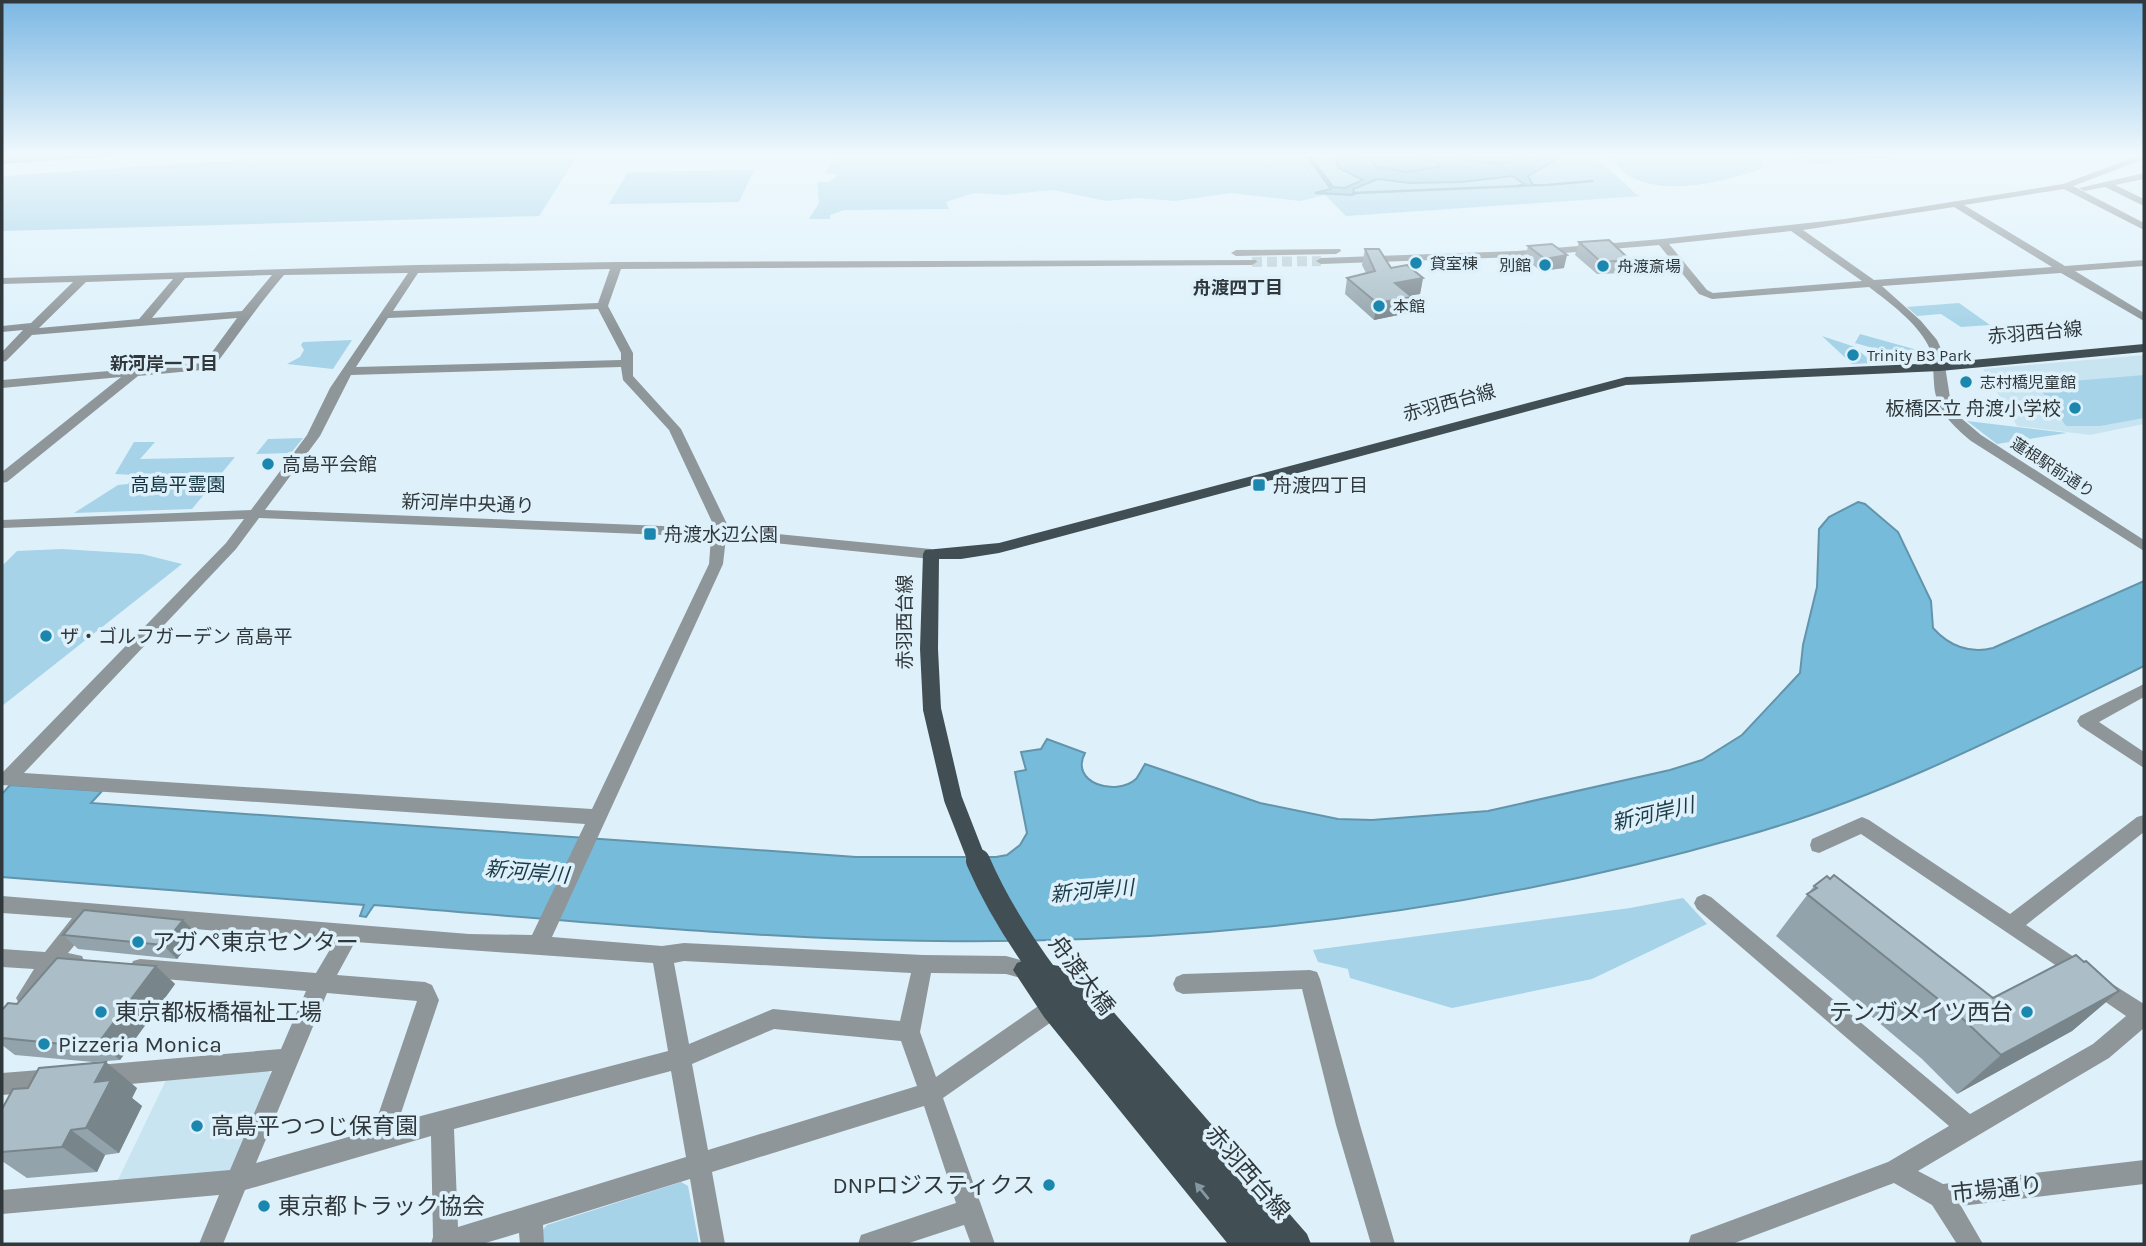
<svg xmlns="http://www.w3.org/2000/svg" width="2146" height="1246" font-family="Karla,'Noto Sans JP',sans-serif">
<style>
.built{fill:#c9e4f1}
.green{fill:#a6d3e8}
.forest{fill:#76bada}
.water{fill:#77bbdb;stroke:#6294ab;stroke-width:2}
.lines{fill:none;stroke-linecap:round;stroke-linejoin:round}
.stream{stroke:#6294ab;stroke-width:2.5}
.minor-tunnel{stroke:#bbccd5;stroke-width:10;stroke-dasharray:10 5;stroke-linecap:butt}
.minor{fill:#8e969a;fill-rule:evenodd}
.major{fill:#414f55;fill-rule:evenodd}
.major-bridge-far1{stroke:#414f55;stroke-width:18}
.major-bridge{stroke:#414f55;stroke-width:24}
.wall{fill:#93a3ab}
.shaded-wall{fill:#78858b}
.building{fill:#abbec7;stroke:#78858b;stroke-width:2}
.oneway{fill:#8898a0}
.poi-dot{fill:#1b87ae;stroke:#def1fb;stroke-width:2.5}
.labels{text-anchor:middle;stroke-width:7;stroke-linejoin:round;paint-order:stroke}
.far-poi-label{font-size:16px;fill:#31383c;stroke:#def1fb;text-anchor:start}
.far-street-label{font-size:16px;fill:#31383c;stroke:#def1fb}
.far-neighbourhood-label{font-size:18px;font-weight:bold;fill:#31383c;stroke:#def1fb}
.street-label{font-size:19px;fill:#31383c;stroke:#def1fb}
.poi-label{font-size:19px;fill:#31383c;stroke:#def1fb;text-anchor:start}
.park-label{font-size:19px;fill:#133341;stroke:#def1fb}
.water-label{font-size:21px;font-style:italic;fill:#1a3a48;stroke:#def1fb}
.near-poi-label{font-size:23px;fill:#31383c;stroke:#def1fb;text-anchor:start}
.near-street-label{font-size:23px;fill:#31383c;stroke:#def1fb}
</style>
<rect width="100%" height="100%" fill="#def1fb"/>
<g class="built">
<path d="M 2144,355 L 2144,424 L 2090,435 L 2017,426 L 1983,369 Z"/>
<path d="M 267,1068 L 271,1075 L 230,1176 L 115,1186 L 168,1076 Z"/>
</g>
<g class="green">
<path d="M 314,155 L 578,155 L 539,216 L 2,231 L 2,176 Z"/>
<path d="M 837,155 L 1294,155 L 1315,185 L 1296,155 L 1593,155 L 1636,194 L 1642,196 L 1346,216 L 1325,195 L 1300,201 L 1231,193 L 1175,201 L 1137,198 L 1106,201 L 1053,190 L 1005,195 L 974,193 L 946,202 L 949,209 L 844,210 L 830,215 L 830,219 L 809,219 L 819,203 L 817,182 L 829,182 L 839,175 L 825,173 Z"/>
<path d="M 1607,155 L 1754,155 L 1760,157 L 1762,169 C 1723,181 1670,197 1631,177 C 1622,173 1614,161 1607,155 Z"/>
<path d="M 1791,155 L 1908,155 L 1814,164 Z"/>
<path d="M 754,170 L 739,202 L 609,204 L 628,172 Z"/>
<path d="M 1959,303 L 1990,325 L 1961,327 L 1941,314 L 1917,316 L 1907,307 Z"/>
<path d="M 1860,334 L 1921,351 L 1916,360 L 1855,343 Z"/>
<path d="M 1822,336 L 1855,347 L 1873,363 L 1852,364 Z"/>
<path d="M 352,340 L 333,369 L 287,364 L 300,357 L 304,350 L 301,345 L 303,342 Z"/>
<path d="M 2144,375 L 2144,418 L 2100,426 L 2066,426 L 2037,384 Z"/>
<path d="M 1967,421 L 2067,433 L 1997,444 Z"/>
<path d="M 303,438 L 291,453 L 256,454 L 268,439 Z"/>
<path d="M 134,442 L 155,442 L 140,459 L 235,457 L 192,509 L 74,513 L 118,485 L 128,484 L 134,475 L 115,474 Z"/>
<path d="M 62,549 L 142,554 L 182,564 L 2,706 L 2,566 L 17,551 Z"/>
<path d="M 1683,898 L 1707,924 L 1592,979 L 1452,1008 L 1350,978 L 1348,969 L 1318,962 L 1313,950 L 1630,908 Z"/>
<path d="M 681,1182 L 688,1186 L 699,1244 L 541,1244 L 540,1233 L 547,1225 Z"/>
</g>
<path class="forest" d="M 1366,155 L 1541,155 L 1499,164 L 1431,156 L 1422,158 L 1435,162 L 1439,167 L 1407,172 L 1377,167 Z"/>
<g class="water">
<path d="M 2,155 L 114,155 L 2,163 Z"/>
<path d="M 1306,155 L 1309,155 L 1333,187 L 1345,188 L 1363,180 L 1339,168 L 1334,155 L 1366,155 L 1377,167 L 1407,172 L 1439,167 L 1439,164 L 1420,155 L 1499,164 L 1541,155 L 1564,155 L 1528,176 L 1533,185 L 1550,185 L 1517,186 L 1524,184 L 1513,176 L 1462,182 L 1409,183 L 1378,179 L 1353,189 L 1355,194 L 1352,195 L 1315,193 L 1331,189 Z"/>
<path d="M 1858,502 L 1865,504 L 1898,532 L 1931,601 L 1933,628 C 1949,646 1970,654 1993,648 L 2144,581 L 2144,666 C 2013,730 1882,798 1741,837 C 1481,911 1208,944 938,941 C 750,939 561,920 374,905 L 366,917 L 360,916 L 364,905 L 2,877 L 2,794 L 10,785 L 102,791 L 91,803 L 856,857 L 996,857 L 1007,855 L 1020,845 L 1027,833 L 1015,772 L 1026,770 L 1021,752 L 1041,749 L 1047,739 L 1085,753 C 1069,783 1116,797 1136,779 C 1139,775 1142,769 1145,764 L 1260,803 L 1338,819 L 1372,820 L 1488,811 L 1670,770 L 1702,760 L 1742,735 L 1800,673 L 1803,645 L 1817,587 L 1819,529 L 1829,517 Z"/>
</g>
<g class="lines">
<g class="stream">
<path d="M 1547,185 L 1592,181"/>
<path d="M 1353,193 L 1521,186"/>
</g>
<path class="minor-tunnel" d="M 1252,262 L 1321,261"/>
<g class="minor">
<path d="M 2140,155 L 2144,155 L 2144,159 L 2073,186 L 2144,223 L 2144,230 L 2064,189 L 1964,205 L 2065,266 L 2144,260 L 2144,266 L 2075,271 L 2144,313 L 2144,321 L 2061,273 L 1882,286 L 1921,321 L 1937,340 L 1943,353 L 1951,404 L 1961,418 L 1981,435 L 2144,540 L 2144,551 L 1971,441 C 1952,425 1935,409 1934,383 C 1933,370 1934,357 1928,345 C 1916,322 1890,303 1869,287 L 1712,299 L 1699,294 L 1659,245 L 1517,257 L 1321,264 L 1316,261 L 1321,258 L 1517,251 L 1662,239 L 1845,219 L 2063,184 ZM 1954,207 L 2052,267 L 1874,280 L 1803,230 ZM 1791,231 L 1862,281 L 1713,293 L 1707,290 L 1669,244 Z"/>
<path d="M 2144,173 L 2144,179 L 2115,185 L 2144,199 L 2144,206 L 2105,187 L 2084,191 L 2079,188 Z"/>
<path d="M 1340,249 L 1341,251 L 1336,254 L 1236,256 L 1231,253 L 1236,250 Z"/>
<path d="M 1256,260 L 1257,262 L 1252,265 L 621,269 L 608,306 L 633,353 L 633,376 L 681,429 L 727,524 L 727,529 L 931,549 L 938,554 L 931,559 L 726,538 L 723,564 L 552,937 L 662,946 L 684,943 L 923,955 L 1006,956 L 1032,963 L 1035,970 L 1032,977 L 1025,979 L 1006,974 L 931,973 L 920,1032 L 936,1077 L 1044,1002 L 1052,999 L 1060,1002 L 1063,1009 L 1060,1016 L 943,1098 L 995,1244 L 971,1244 L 964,1225 L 906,1244 L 858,1244 L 861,1235 L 956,1203 L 924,1106 L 712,1172 L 725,1244 L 701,1244 L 690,1179 L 543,1225 L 544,1244 L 520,1244 L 519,1233 L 482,1244 L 431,1244 L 433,1237 L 431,1136 L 245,1190 L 223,1244 L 199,1244 L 219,1195 L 2,1214 L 2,1190 L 230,1170 L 272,1071 L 98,1087 L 90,1084 L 87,1076 L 90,1068 L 98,1065 L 281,1049 L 306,991 L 140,977 L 133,975 L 130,968 L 133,961 L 140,959 L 316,973 L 335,941 L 90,920 L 88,929 L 68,953 L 82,956 L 85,963 L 82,970 L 75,972 L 56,971 L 34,1005 L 27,1008 L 20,1005 L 16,998 L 34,969 L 2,967 L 2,949 L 45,952 L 72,918 L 2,913 L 2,896 L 469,934 L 532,935 L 585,824 L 2,785 L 2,773 L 226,543 L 244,519 L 2,528 L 2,520 L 251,510 L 307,435 L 330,388 L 408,273 L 284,275 C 258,305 237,337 212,369 L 138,376 L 7,482 L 2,483 L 2,472 L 121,377 L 2,388 L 2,380 L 204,363 L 237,318 L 32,335 L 6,361 L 2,362 L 2,352 L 23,330 L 2,332 L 2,326 L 31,323 L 73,282 L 2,284 L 2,278 L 416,265 L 617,262 ZM 610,269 L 598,303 L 393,311 L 418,273 ZM 272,275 L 242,311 L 152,318 L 185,278 ZM 173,279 L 139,319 L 39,328 L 86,282 ZM 598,309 L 621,353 L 621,360 L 356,367 L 388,318 ZM 621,367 L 623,380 L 669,430 L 713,524 L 712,528 L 265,510 L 320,436 L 351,375 ZM 259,518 L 711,537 L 709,564 L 592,809 L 24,773 L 236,549 ZM 355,942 L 653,963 L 668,1051 L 398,1122 L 439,1000 L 432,985 L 425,982 L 337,975 ZM 684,961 L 911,973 L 900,1021 L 773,1009 L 689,1044 L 674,963 ZM 327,993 L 417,1001 L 373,1130 L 256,1163 ZM 774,1029 L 901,1041 L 917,1086 L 708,1150 L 692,1064 ZM 671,1071 L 686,1157 L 458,1227 L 454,1129 Z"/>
<path d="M 2144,684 L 2144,697 L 2099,722 L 2144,752 L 2144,768 L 2080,726 L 2077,721 L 2080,716 Z"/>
<path d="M 2144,815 L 2144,832 L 2026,925 L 2086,965 L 2089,972 L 2086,979 L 2079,981 L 1861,834 L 1819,853 L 1812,851 L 1810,845 L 1812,839 L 1855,820 L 1862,817 L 1869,820 L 2010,914 L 2137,817 Z"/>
<path d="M 1704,894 L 1711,897 L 1970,1114 L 2093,1044 L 2126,1016 L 2091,992 L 2087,985 L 2091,978 L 2098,975 L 2144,1004 L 2144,1028 L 2109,1058 L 1918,1171 L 1943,1184 L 2144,1160 L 2144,1184 L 1961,1206 L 1983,1244 L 1957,1244 L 1932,1205 L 1894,1183 L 1732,1244 L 1688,1244 L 1691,1235 L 1700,1232 L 1888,1162 L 1949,1126 L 1697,909 L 1694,903 L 1697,897 Z"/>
<path d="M 1310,970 L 1317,972 L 1320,979 L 1360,1125 L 1395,1244 L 1371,1244 L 1336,1125 L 1302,989 L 1183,994 L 1176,991 L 1173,984 L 1176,977 L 1183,974 Z"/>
<path d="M 52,1069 L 60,1072 L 63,1080 L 60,1088 L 52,1091 L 2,1095 L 2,1073 Z"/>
</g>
<g class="major">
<path d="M 2144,344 L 2144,352 L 1940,371 L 1626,385 L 999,553 L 961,559 L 939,559 L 938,649 L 941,709 L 939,714 L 925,714 L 923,709 L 920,649 L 923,554 L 925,550 L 999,543 L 1626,377 L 1940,363 Z"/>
<path d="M 1025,960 L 1076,969 L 1307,1234 L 1311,1244 L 1228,1244 L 1044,1017 L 1013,970 L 1017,963 ZM 1048,984 L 1062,986 L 1179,1125 L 1171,1128 L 1169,1132 Z"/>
</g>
<path class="major-bridge-far1" d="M 932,709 L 953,799 L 978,863"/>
<path class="major-bridge" d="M 978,861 C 1023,965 1108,1051 1180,1137"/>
</g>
<g class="wall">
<path d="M 1579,242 L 1630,260 L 1625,273 L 1597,274 L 1575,255 Z"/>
<path d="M 1528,246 L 1564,268 L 1541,271 L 1525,259 Z"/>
<path d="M 1365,249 L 1391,268 L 1423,278 L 1420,294 L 1410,295 L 1408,313 L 1374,320 L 1345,294 L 1347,278 L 1366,273 L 1362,265 Z"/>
<path d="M 1814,886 L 1993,998 L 2119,991 L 2072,1031 L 1957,1094 L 1922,1059 L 1776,936 Z"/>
<path d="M 197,934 L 177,959 L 78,949 L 63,935 Z"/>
<path d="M 156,966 L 175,984 L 120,1060 L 93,1062 L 15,1055 L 2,1045 L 2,1010 L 17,1004 Z"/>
<path d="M 137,1088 L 132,1098 L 142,1106 L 119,1153 L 105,1155 L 97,1172 L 27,1178 L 2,1161 L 2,1109 Z"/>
</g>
<g class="shaded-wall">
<path d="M 1567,255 L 1564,268 L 1541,271 L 1545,259 Z"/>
<path d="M 1423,278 L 1420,294 L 1391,299 L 1395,283 Z"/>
<path d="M 1412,297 L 1408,313 L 1374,320 L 1377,303 Z"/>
<path d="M 183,920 L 197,934 L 177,959 L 163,945 Z"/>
<path d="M 156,966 L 175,984 L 120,1060 L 99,1042 Z"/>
<path d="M 2119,991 L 2072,1031 L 1957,1094 L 2001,1055 Z"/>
<path d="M 106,1062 L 137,1088 L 132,1098 L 142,1106 L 119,1153 L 86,1128 L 95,1082 Z"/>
<path d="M 71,1130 L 105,1155 L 97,1172 L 62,1147 Z"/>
</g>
<g class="building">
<path d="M 1609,240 L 1630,260 L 1601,262 L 1579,242 Z"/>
<path d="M 1552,244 L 1567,255 L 1545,259 L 1528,246 Z"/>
<path d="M 1365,249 L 1379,249 L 1391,268 L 1407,265 L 1423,278 L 1395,283 L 1412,297 L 1377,303 L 1347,278 L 1375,271 Z"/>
<path d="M 1834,875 L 1993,998 L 2076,955 L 2084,962 L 2086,961 L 2119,991 L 2001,1055 L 1963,1019 L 1807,894 L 1817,888 L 1814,886 L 1827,876 L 1830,879 Z"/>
<path d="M 84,910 L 183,920 L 163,945 L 63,935 Z"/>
<path d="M 57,958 L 156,966 L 99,1042 L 72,1045 L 2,1038 L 2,1010 L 8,1003 L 17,1004 Z"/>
<path d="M 106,1062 L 95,1082 L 111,1080 L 86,1128 L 71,1130 L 62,1147 L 2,1152 L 2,1109 L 13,1089 L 28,1088 L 39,1068 Z"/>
</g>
<defs><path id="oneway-solid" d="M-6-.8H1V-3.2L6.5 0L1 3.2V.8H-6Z" transform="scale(1.75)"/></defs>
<use class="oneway" href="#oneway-solid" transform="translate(1202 1191) rotate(-129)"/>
<linearGradient id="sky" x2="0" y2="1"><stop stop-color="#7bb7e3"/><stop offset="0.47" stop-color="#f0f9fd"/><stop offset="1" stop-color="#f0f9fd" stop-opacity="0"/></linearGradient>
<rect width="2146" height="329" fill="url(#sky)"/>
<g class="poi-dot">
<circle cx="1416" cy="263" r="7"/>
<circle cx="1545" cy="265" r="7"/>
<circle cx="1603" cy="266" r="7"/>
<circle cx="1379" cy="306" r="7"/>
<circle cx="1853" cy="355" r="7"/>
<circle cx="1966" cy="382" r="7"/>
<circle cx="2075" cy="408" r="7"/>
<circle cx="268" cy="464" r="7"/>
<rect x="1252" y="478" width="14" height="14" rx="3.5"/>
<rect x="643" y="527" width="14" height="14" rx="3.5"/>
<circle cx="46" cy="636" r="7"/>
<circle cx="138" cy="942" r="7"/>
<circle cx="101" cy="1012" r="7"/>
<circle cx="2027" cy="1012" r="7"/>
<circle cx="44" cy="1044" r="7"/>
<circle cx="197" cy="1126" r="7"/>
<circle cx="1049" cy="1185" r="7"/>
<circle cx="264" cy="1206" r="7"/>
</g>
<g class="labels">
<g class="far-poi-label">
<text x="1430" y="269">貸室棟</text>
<text x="1531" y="271" text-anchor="end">別館</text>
<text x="1617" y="272">舟渡斎場</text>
<text x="1393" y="312">本館</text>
<text x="1867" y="361">Trinity B3 Park</text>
<text x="1980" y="388">志村橋児童館</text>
</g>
<g class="far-street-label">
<text transform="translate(2053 467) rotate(33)" y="6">蓮根駅前通り</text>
</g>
<g class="far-neighbourhood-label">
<text x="1238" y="294">舟渡四丁目</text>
<text x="164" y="370">新河岸一丁目</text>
</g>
<g class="street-label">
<text transform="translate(2035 332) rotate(-5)" y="7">赤羽西台線</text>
<text transform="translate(1449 402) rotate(-15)" y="7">赤羽西台線</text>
<text transform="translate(468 503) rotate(2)" y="7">新河岸中央通り</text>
<text transform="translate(904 622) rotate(-90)" y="7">赤羽西台線</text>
</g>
<g class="poi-label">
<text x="2061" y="415" text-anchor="end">板橋区立 舟渡小学校</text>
<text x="282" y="471">高島平会館</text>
<text x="1273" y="492">舟渡四丁目</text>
<text x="664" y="541">舟渡水辺公園</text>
<text x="60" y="643">ザ・ゴルフガーデン 高島平</text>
</g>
<g class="park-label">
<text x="178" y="491">高島平霊園</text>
</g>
<g class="water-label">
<text transform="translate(1653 814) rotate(-13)" y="7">新河岸川</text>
<text transform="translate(527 872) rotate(5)" y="7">新河岸川</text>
<text transform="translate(1092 891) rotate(-5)" y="7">新河岸川</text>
</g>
<g class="near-poi-label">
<text x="152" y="950">アガペ東京センター</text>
<text x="115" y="1020">東京都板橋福祉工場</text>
<text x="2013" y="1020" text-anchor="end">テンガメイツ西台</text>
<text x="58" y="1052">Pizzeria Monica</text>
<text x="211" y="1134">高島平つつじ保育園</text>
<text x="1035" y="1193" text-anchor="end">DNPロジスティクス</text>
<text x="278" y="1214">東京都トラック協会</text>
</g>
<g class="near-street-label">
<text transform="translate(1082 975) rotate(53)" y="8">舟渡大橋</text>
<text transform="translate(1248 1172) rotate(49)" y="8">赤羽西台線</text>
<text transform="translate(1997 1189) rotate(-6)" y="8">市場通り</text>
</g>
</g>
<rect width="2146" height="1246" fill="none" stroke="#31383c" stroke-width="7"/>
</svg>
